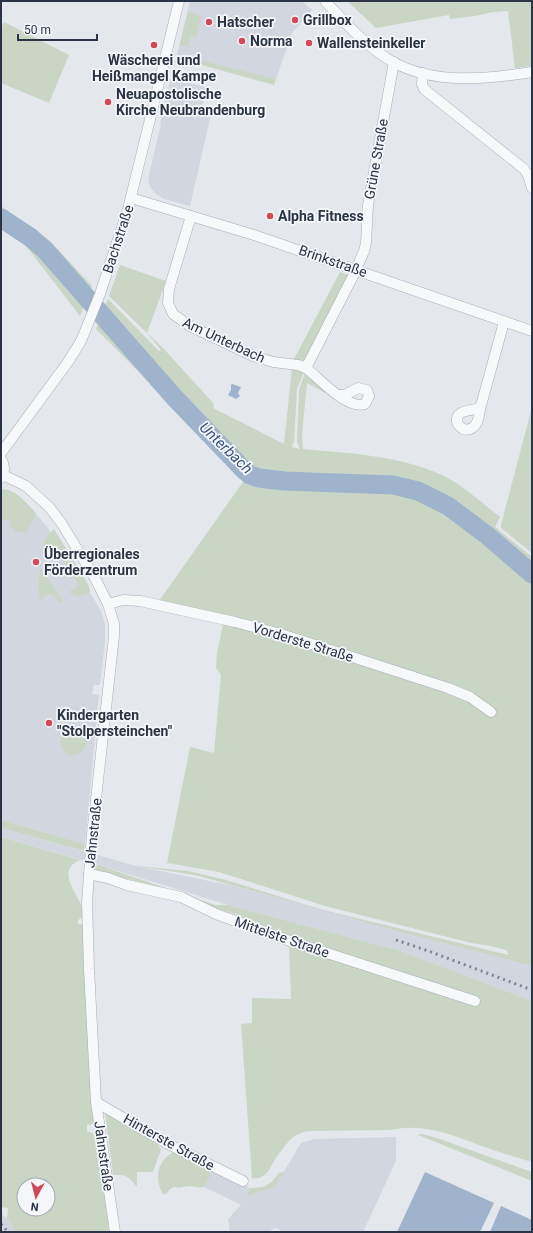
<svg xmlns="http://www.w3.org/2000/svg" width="533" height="1233" font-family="Roboto,sans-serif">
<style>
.built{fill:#d2d6de}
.green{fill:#c9d6c5;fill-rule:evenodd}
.water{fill:#9fb4cc}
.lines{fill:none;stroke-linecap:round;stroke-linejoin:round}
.river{stroke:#9fb4cc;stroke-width:19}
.street-casing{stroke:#a9aeb7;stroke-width:11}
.street{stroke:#f7f8fa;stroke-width:10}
.rail{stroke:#7d8696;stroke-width:3;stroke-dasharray:2 4;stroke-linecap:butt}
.poi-dot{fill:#d1495b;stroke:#f4f6f9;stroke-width:1.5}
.labels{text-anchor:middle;stroke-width:3.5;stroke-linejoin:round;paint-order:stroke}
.poi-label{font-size:14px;font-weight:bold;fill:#2b3445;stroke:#f4f6f9;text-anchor:start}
.street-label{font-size:14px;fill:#2b3445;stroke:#f4f6f9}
.water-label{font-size:15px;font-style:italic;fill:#34527a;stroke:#f4f6f9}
</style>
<rect width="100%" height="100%" fill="#e4e7ec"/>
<g class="built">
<path d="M 190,1 L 302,1 L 312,10 L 292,33 L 276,79 L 177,55 Z"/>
<path d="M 171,78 L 208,88 L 202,106 L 212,110 L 190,206 L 164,199 L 156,194 L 150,187 L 148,179 L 161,124 L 160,124 Z"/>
<path d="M 1,489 L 9,490 L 17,495 L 31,508 L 48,528 L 92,596 L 101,611 L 105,624 L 105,641 L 100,685 L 94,685 L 92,694 L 99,695 L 85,844 L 1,820 Z"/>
<path d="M 1,828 L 136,866 L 234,886 L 532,966 L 532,1001 L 401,951 L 228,905 L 96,864 L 1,837 Z"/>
<path d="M 396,1137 L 396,1161 L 363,1232 L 285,1232 L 275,1228 L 267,1232 L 230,1232 L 228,1219 L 241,1205 L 204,1187 L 208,1177 L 209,1168 L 250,1188 L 246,1196 L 274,1188 L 301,1143 L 314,1139 Z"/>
<path d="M 1,1213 L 7,1219 L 16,1232 L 1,1232 Z"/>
</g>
<g class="green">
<path d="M 347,1 L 532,1 L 532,66 L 515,68 L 508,11 L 493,12 L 475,16 L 450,19 L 449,15 L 376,28 Z"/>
<path d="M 188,12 L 201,16 L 196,37 L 191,36 L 188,47 L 180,45 Z"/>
<path d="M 4,22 L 69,55 L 49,103 L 1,83 L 1,28 Z"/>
<path d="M 180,55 L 276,79 L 274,85 L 180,59 L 178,64 L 175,63 L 178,56 Z"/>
<path d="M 1,206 L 50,241 L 92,286 L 80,316 L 27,247 L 1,229 Z"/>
<path d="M 120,265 L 166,281 L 147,333 L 164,349 L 214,404 L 213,408 L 284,444 L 292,369 L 304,372 L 297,389 L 294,442 L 292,447 L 300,449 L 297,442 L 299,390 L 305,373 L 326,390 L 325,393 L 307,383 L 302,434 L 303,449 C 347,453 393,455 435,472 C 459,481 479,501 500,517 L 495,527 L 532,557 L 532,966 L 398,931 L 195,875 L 136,866 L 188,871 L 226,880 L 323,910 L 509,955 L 506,950 L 491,946 L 471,943 L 325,906 L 219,872 L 167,863 L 190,747 L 214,753 L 221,675 L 216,668 L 217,653 L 225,615 L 159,601 L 245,479 L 96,329 L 108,299 L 159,351 L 161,350 L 147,333 L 109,296 Z"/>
<path d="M 340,272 L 348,275 L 307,357 L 304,360 L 293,361 Z"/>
<path d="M 532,407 L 532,553 L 501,528 L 501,525 Z"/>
<path d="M 1,489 C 16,489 28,504 36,514 L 26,533 L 14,531 L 14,528 L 10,527 L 10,520 L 1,520 Z"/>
<path d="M 54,529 L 89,586 L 90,592 C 83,597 77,598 69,592 L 79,585 L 53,547 L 42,554 C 42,544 46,535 54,529 Z"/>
<path d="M 40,567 L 63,601 L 58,603 L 56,597 C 50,592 44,595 41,601 C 36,591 40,578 40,567 Z"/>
<path d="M 65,728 L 87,735 C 88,747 82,756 70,756 C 59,751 59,738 65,728 Z"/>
<path d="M 1,820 L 85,844 L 84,851 L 1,828 Z"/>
<path d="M 1,837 L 80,860 C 46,874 100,912 78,920 L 78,924 L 84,925 L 95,1124 L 87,1125 L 87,1131 L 94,1134 C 101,1166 107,1199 109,1232 L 16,1232 L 7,1219 L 8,1208 L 1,1207 ZM 24,1185 L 48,1185 L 48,1209 L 24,1209 Z"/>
<path d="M 96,864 L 215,905 L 228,905 L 401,951 L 532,1001 L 532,1162 C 514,1157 496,1151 479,1145 C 450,1134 423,1123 391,1130 L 308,1131 C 300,1133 294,1135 289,1141 C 284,1147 278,1154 274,1161 C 269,1171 264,1180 252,1178 L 241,1024 L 252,1023 L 252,998 L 291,999 L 289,944 C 273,934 257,924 240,916 C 224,910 208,907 194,897 L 98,871 L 95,870 Z"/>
<path d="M 105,1112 L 154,1141 L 161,1149 L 153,1172 L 137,1172 L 137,1187 C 128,1177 127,1174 113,1175 Z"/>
<path d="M 422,1134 L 437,1138 L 532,1172 L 532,1181 L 418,1135 Z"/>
<path d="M 174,1152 L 209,1168 C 213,1174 207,1181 204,1187 C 199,1188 196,1187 190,1186 C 184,1186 180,1189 174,1187 L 170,1189 L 166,1194 L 163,1194 C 154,1179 157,1160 174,1152 Z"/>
<path d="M 284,1172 L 274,1188 L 246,1196 L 250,1188 C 266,1188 270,1185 279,1173 Z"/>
</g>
<g class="water">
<path d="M 232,384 L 241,387 L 238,393 L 240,396 L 236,399 L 228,395 L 231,390 L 231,385 Z"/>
<path d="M 425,1172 L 494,1203 L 480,1232 L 397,1232 Z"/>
<path d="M 501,1206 L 532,1220 L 532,1232 L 490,1232 Z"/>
</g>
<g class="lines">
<path class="river" d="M 1,218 L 30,237 L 45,250 L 174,397 L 243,469 L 250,475 L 259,478 L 284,481 L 393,485 L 418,491 L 448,506 L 488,536 L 532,574"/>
<g class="street-casing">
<g id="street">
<path d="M 325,1 C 346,23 366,47 393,62 C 434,85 488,79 532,72"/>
<path d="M 423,73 L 422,84 L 424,89 L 524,169 L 528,175 L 532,188"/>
<path d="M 131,198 L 254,235 L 532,331"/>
<path d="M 191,216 L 169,289 L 168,303 L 173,314 L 190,326 L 253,356 L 273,362 L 298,365 L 306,368"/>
<path d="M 339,395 L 345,395 L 358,388 L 367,390 L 369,396 L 365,404 C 347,410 319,378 306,368 L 353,276 L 364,251 L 366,243 L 368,205 L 394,62"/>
<path d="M 479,408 C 474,410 465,410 461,413 C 449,420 466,439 476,424 C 480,418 479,409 482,402 L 504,322"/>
<path d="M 1,453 L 68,362 L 81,341 L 100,294 L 128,209 L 179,1"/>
<path d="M 1,459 C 5,466 5,472 1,478"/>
<path d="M 3,475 L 26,486 L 50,508 L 62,524 L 96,580 L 108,604 L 114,624 L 114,636 L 92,835 L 87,902 L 89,969 L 96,1102 L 115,1232"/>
<path d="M 108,604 L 123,600 L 140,601 L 235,622 L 281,634 L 448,688 L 470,697 L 491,712"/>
<path d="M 89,874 L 108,878 L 127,885 L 181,897 L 216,914 L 290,941 L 475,1001"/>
<path d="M 96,1102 L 166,1143 L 243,1181"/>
</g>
</g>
<use href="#street" class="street"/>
<g class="rail">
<path d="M 396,940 L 423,949 L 532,990"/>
<path d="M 1,1224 L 8,1232"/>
</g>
</g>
<g class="poi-dot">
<circle cx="295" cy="20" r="4"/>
<circle cx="209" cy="22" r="4"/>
<circle cx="242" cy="41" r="4"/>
<circle cx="309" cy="43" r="4"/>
<circle cx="154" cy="45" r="4"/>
<circle cx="108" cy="102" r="4"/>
<circle cx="270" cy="216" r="4"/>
<circle cx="36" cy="562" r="4"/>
<circle cx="49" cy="723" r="4"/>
</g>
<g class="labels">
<g class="poi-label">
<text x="303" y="25">Grillbox</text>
<text x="217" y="27">Hatscher</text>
<text x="250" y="46">Norma</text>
<text x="317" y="48">Wallensteinkeller</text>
<text x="154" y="65" text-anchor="middle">Wäscherei und<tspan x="154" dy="16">Heißmangel Kampe</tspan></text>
<text x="116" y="99">Neuapostolische<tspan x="116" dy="16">Kirche Neubrandenburg</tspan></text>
<text x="278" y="221">Alpha Fitness</text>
<text x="44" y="559">Überregionales<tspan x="44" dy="16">Förderzentrum</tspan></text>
<text x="57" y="720">Kindergarten<tspan x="57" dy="16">"Stolpersteinchen"</tspan></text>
</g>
<g class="street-label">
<text transform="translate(376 159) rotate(-80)" y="5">Grüne Straße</text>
<text transform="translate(118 239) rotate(-72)" y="5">Bachstraße</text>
<text transform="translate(333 261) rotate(19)" y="5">Brinkstraße</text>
<text transform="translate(224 340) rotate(25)" y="5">Am Unterbach</text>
<text transform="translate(303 642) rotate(17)" y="5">Vorderste Straße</text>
<text transform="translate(93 833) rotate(-84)" y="5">Jahnstraße</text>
<text transform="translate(282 937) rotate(19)" y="5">Mittelste Straße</text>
<text transform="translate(169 1142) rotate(29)" y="5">Hinterste Straße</text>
<text transform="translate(104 1156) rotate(82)" y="5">Jahnstraße</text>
</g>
<g class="water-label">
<text transform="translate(226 448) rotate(44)" y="5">Unterbach</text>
</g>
</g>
<rect width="533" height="1233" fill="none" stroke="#2b3445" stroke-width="4"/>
<g transform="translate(36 1197) rotate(187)"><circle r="19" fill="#f4f6f9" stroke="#a4a8b1"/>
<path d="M0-3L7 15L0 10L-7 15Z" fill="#d1495b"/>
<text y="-6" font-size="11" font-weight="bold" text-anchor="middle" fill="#2b3445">N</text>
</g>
<path d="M18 34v6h79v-6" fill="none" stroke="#2b3445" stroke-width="2"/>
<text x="24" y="34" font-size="12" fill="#2b3445" stroke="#f4f6f9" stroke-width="3" paint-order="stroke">50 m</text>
</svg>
